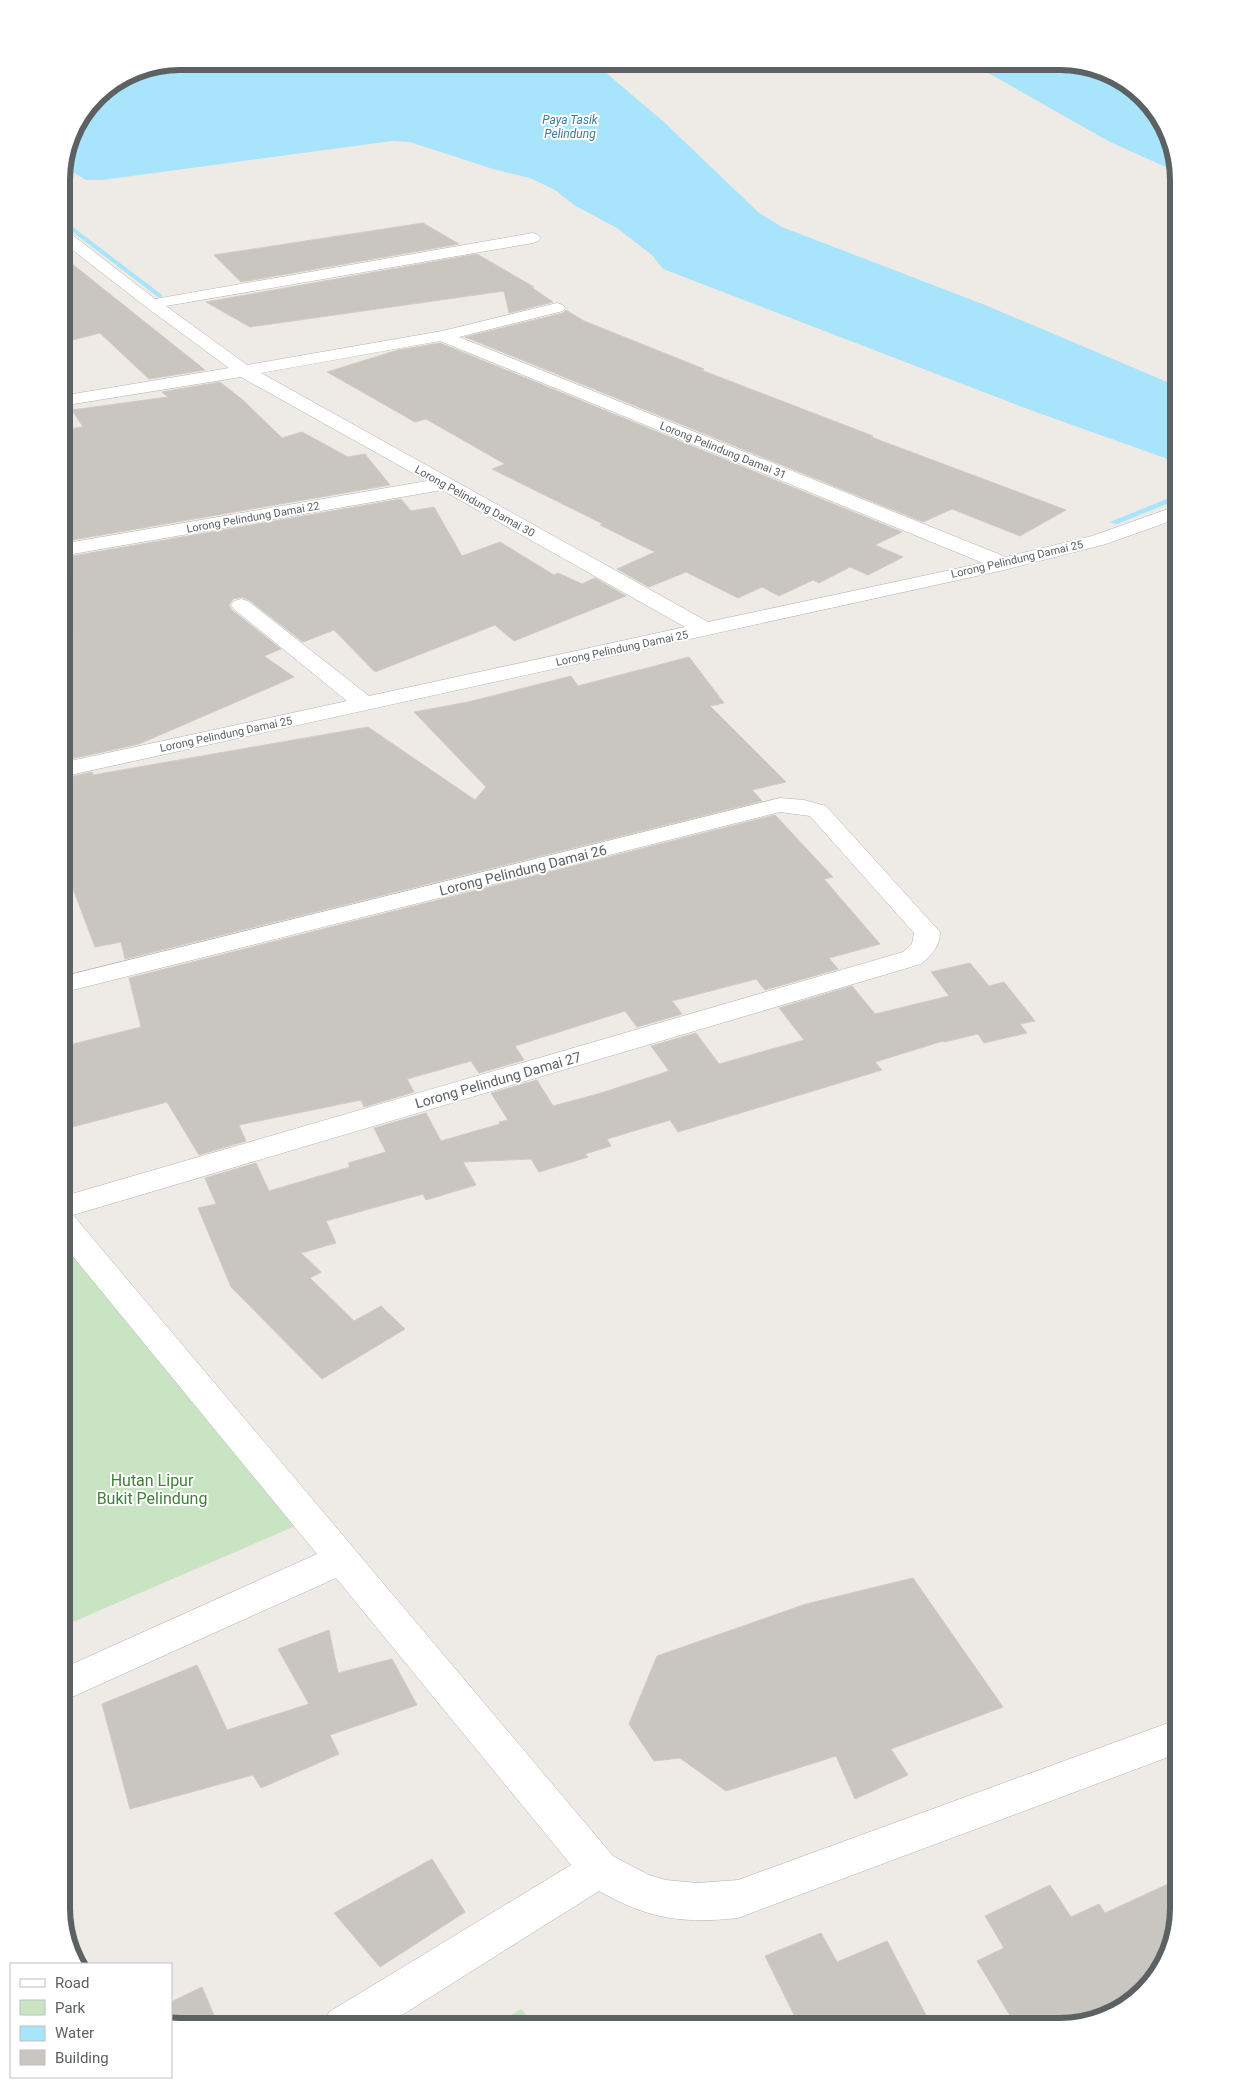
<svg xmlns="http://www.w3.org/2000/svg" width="1240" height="2088" font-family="Roboto,sans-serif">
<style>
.green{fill:#c8e4c2}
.water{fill:#a8e4fb}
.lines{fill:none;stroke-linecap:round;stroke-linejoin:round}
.stream{fill:#a8e4fb;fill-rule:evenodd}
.building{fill:#c9c5c1;stroke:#d3cbc3}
.street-casing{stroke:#b0b3b6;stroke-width:1}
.street{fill:#fff;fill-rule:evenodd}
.labels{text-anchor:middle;stroke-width:4;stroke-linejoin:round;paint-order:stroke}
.far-street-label{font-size:11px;fill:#5c6164;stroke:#fff}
.far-water-label{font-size:12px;font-style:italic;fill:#3f7b9b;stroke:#fff}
.street-label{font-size:14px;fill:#5c6164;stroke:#fff}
.near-park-label{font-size:16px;fill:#408038;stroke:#fff}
.rim{fill:none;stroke:#5c6164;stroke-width:6}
</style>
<rect width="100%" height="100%" fill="#eeeae5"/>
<g class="green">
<path d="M 61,1242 L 300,1524 L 61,1627 Z"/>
<path d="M 521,2009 L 537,2027 L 493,2027 Z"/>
</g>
<g class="water">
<path d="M 180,61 L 592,61 L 664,122 L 759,213 L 782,227 L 985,305 L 1179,387 L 1179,463 L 1033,411 L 663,269 L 652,255 L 617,228 L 574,205 L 555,190 L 530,178 L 493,169 L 410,142 L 392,141 L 102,180 L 86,180 L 63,166 L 70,134 L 96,96 L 135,70 Z"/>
<path d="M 969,62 L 1068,62 L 1126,81 L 1167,128 L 1177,172 L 1110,142 Z"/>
</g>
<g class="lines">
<g class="stream">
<path d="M 61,218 L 162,295 L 162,297 L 158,297 L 61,223 Z"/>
<path d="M 1179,494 L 1179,499 L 1117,524 L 1110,522 Z"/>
</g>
</g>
<g class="building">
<path d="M 423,223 L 459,244 L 241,282 L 214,255 Z"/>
<path d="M 477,254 L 534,287 L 531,287 L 553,302 L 509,313 L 504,291 L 250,327 L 206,302 Z"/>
<path d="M 61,255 L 205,370 L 149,379 L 100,333 L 72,340 L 61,330 Z"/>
<path d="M 566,310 L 584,321 L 704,369 L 701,370 L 873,436 L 871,437 L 1066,510 L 1020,536 L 952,509 L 923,522 L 465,337 L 563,313 Z"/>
<path d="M 440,343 L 902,532 L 875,545 L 903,557 L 868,575 L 850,567 L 819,583 L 813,580 L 779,596 L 762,587 L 738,598 L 686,572 L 649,587 L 617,569 L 655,552 L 600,525 L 603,524 L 492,469 L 505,464 L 426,419 L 415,422 L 327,372 L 398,350 Z"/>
<path d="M 220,382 L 244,401 L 282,438 L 302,432 L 348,457 L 365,454 L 390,485 L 61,542 L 61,430 L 83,427 L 72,410 L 168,397 L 162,392 Z"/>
<path d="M 401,499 L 411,511 L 434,507 L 462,556 L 500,542 L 554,575 L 558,573 L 582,584 L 595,578 L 626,596 L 514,641 L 495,625 L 375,672 L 334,630 L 303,642 L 249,600 L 242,597 L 233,599 L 229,605 L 232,610 L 281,649 L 264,656 L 294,677 L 139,744 L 61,761 L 61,558 Z"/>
<path d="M 689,657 L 724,703 L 710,706 L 786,782 L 752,790 L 762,801 L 125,959 L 121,942 L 95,947 L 61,857 L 61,779 L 92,772 L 93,775 L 368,727 L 475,800 L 486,787 L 414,712 L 468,702 L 571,676 L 578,686 Z"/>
<path d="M 775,815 L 833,877 L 824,879 L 880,944 L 829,958 L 838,969 L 765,990 L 756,979 L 672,1001 L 682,1014 L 637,1027 L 625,1011 L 515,1046 L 524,1060 L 479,1073 L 471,1061 L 407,1079 L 414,1092 L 364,1107 L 361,1100 L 239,1125 L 246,1141 L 199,1155 L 167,1102 L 61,1130 L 61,1047 L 141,1027 L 129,978 Z"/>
<path d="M 970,963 L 989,986 L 1004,982 L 1035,1021 L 1020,1024 L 1027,1033 L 984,1043 L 978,1034 L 944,1042 L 943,1041 L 875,1062 L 882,1070 L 678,1132 L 670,1120 L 607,1139 L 611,1146 L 585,1154 L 588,1157 L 539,1172 L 531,1159 L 463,1162 L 476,1185 L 426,1200 L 423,1194 L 326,1221 L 336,1243 L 301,1253 L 321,1272 L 310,1278 L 354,1321 L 381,1306 L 405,1329 L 322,1379 L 231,1287 L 198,1208 L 216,1204 L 205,1178 L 256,1163 L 269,1191 L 350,1167 L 348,1163 L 386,1152 L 374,1128 L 426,1113 L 441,1141 L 500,1124 L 499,1122 L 508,1120 L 491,1093 L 537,1080 L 553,1106 L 601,1093 L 669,1071 L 651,1046 L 696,1033 L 719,1064 L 804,1040 L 779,1008 L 852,986 L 875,1014 L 949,996 L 931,972 Z"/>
<path d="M 913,1578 L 1003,1707 L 891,1749 L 908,1775 L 855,1799 L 836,1756 L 726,1791 L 680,1758 L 654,1761 L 629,1724 L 657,1656 L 806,1604 Z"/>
<path d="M 329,1630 L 338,1673 L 392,1659 L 417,1705 L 330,1735 L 339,1754 L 261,1788 L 253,1775 L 130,1809 L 102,1704 L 197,1665 L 227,1730 L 309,1704 L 278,1649 Z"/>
<path d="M 432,1859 L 465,1912 L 380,1967 L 334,1913 Z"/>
<path d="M 1179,1879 L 1179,1908 L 1159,1974 L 1112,2015 L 1060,2027 L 1017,2027 L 977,1961 L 1004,1948 L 985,1916 L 1050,1885 L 1071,1917 L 1099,1904 L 1105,1913 Z"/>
<path d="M 821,1933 L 837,1962 L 887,1941 L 926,2015 L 899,2027 L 800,2027 L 765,1956 Z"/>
<path d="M 202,1987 L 219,2027 L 171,2026 L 171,2002 Z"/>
</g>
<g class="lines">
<g class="street-casing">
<g id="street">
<path d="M 61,229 L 66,230 L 155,299 L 533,233 L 538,235 L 541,238 L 538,241 L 533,243 L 166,306 L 247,365 L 442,331 L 557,303 L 563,305 L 565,308 L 563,311 L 459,337 L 1006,557 L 1092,536 L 1179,505 L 1179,518 L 1106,544 L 1004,570 L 61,777 L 61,763 L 347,701 L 234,609 L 231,605 L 234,601 L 241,599 L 248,601 L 369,696 L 685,627 L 442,490 L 61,556 L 61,544 L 427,481 L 241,377 L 61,406 L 61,396 L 229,368 L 146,307 L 61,241 ZM 440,341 L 983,563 L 708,622 L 261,373 Z"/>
<path d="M 780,798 L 804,800 L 826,806 L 940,932 C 940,946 932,955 921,964 L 73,1215 L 613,1856 L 649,1875 L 666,1880 L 697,1883 L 738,1880 L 1179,1719 L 1179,1753 L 738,1918 C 683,1924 648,1919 599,1891 L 383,2027 L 323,2027 L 329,2012 L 571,1865 L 336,1578 L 61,1702 L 61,1669 L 317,1554 L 61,1242 L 61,1197 L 903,952 L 912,944 L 914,933 L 810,816 L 780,812 L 61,993 L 61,977 Z"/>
</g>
</g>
<use href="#street" class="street"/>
</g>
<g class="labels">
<g class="far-street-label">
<text transform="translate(723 450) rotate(22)" y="4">Lorong Pelindung Damai 31</text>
<text transform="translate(475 501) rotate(29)" y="4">Lorong Pelindung Damai 30</text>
<text transform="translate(253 517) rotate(-10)" y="4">Lorong Pelindung Damai 22</text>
<text transform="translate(1017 559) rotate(-13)" y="4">Lorong Pelindung Damai 25</text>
<text transform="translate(622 648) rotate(-12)" y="4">Lorong Pelindung Damai 25</text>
<text transform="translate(226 734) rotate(-12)" y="4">Lorong Pelindung Damai 25</text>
</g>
<g class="far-water-label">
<text x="570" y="124">Paya Tasik<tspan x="570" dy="14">Pelindung</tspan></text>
</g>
<g class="street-label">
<text transform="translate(523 870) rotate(-14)" y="5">Lorong Pelindung Damai 26</text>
<text transform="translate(498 1080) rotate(-16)" y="5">Lorong Pelindung Damai 27</text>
</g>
<g class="near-park-label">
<text x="152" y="1486">Hutan Lipur<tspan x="152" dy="18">Bukit Pelindung</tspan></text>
</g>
</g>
<path d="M0 0H1240V2088H0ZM180 70H1060A110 110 0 0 1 1170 180V1908A110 110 0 0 1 1060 2018H180A110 110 0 0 1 70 1908V180A110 110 0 0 1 180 70Z" fill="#fff" fill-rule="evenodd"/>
<path class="rim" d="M180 70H1060A110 110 0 0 1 1170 180V1908A110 110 0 0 1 1060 2018H180A110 110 0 0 1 70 1908V180A110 110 0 0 1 180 70Z"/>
<rect x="10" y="1963" width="162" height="115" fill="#ffffff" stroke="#bec0c1"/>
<rect x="20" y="1979" width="25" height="8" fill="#ffffff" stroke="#bec0c1"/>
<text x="55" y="1988" font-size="15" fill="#5c6164">Road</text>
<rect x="20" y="2000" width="25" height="15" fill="#c8e4c2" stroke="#bec0c1"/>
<text x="55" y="2013" font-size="15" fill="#5c6164">Park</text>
<rect x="20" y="2026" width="25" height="15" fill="#a8e4fb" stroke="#bec0c1"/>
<text x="55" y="2038" font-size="15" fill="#5c6164">Water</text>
<rect x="20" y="2050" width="25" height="15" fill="#c9c5c1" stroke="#bec0c1"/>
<text x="55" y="2063" font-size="15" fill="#5c6164">Building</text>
</svg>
